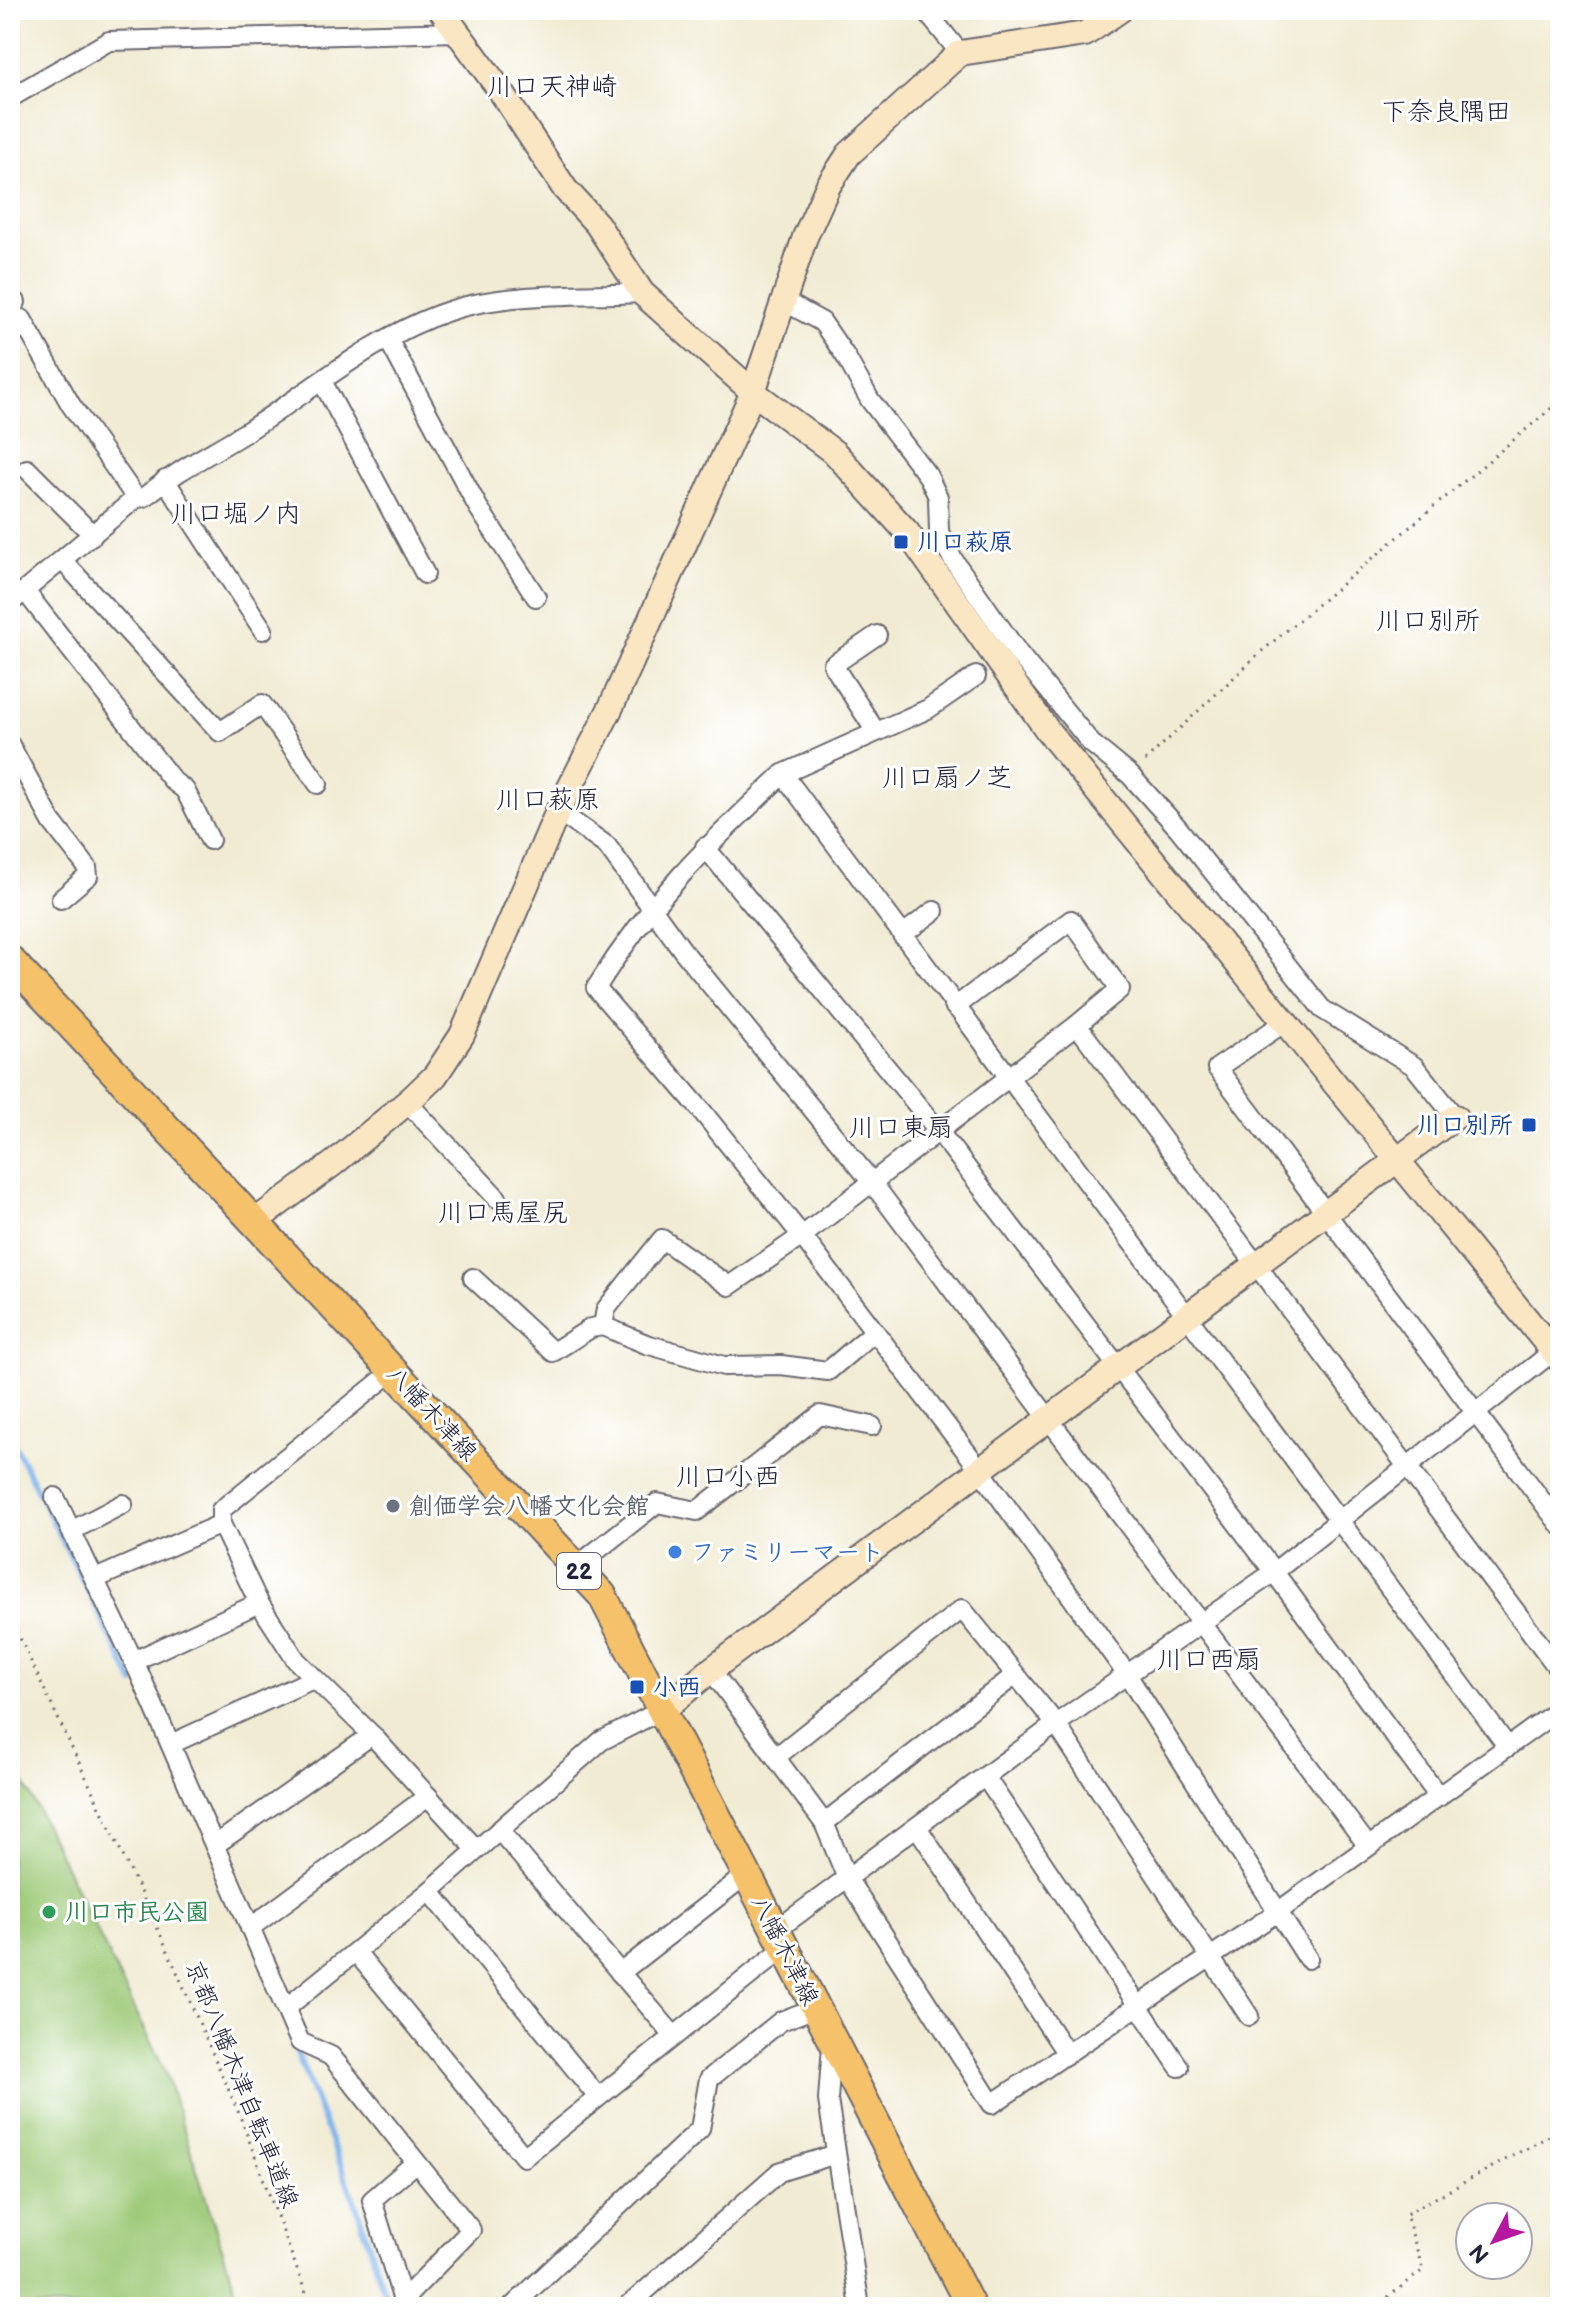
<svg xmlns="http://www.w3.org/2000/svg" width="1570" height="2317" font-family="'Balsamiq Sans','Klee One',sans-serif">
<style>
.green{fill:#9dc977;stroke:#607659;stroke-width:2}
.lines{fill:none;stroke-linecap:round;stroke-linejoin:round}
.stream{stroke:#7eb3ec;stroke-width:6}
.street-casing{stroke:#6a6870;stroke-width:22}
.secondary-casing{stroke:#6a6870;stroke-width:28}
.primary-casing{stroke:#6a6870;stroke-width:32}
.path{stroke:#6a6870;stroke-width:3;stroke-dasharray:2 6;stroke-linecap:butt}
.street{stroke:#fff;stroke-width:18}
.secondary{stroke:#fbe6c4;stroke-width:24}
.primary{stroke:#f5c16b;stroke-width:28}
.transit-dot{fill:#1a4fb4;stroke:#fff;stroke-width:3}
.worship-dot{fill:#6b7280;stroke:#fff;stroke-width:3}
.shop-dot{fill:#3f7fe0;stroke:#fff;stroke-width:3}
.leisure-dot{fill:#2e9e5b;stroke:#fff;stroke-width:3}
.labels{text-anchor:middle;stroke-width:6;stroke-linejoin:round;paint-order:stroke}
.shield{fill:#fff;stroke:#646476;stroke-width:2}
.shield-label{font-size:22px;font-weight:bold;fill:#22223b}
.transit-label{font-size:24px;font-weight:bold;fill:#164399;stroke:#fff;text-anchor:start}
.street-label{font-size:24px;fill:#22223b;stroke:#fff}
.worship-label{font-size:24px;font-weight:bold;fill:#5b616d;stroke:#fff;text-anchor:start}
.shop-label{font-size:24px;font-weight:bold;fill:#366cbe;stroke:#fff;text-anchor:start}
.leisure-label{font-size:24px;font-weight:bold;fill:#27864d;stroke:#fff;text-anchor:start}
.neighbourhood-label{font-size:26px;fill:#22223b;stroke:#fff}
</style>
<rect width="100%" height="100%" fill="#fff"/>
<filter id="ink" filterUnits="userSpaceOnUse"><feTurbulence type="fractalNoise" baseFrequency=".0125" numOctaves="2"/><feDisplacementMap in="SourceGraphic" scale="16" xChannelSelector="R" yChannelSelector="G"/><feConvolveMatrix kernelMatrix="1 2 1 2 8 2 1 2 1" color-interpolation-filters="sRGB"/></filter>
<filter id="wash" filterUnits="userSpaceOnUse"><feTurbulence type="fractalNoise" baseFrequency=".006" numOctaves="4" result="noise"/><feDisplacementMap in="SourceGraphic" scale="32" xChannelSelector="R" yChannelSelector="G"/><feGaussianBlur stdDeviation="1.8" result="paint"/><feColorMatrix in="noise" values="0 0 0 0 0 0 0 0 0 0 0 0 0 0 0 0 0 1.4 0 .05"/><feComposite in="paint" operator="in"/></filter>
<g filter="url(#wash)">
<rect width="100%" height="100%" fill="#f1ebd3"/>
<path class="green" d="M 10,1753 L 165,2071 L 241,2307 L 10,2307 Z"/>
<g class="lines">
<g class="stream">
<path d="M 10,1436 L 134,1683"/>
<path d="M 294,2045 L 355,2202 L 389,2307"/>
</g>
</g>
</g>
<g filter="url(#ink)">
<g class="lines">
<g class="street-casing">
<g id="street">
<path d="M 925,10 L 960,53"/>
<path d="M 10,98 L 109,41 L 459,32"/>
<path d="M 782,300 L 822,322 L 846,357 L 870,400 L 928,476 L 938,497 L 939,532 L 952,558 L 1019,654 L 1091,743 L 1130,775 L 1178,828 L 1322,1009 L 1414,1066 L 1455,1117"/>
<path d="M 10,307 L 16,302"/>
<path d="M 10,323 L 22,319 L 71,405 L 136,498"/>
<path d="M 388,339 L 478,507 L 536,597"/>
<path d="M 322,381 L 425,574"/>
<path d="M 27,469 L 93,535"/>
<path d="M 165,480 L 263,630"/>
<path d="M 63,561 L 220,732 L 262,704 L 318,784"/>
<path d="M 25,591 L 173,781 L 185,790 L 210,840"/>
<path d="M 10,603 L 136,498 L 144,497 C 179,469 209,455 246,432 C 311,391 375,335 449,311 C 504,292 583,296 642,293"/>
<path d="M 876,732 L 833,665 L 877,635"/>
<path d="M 10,745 L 52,822 L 87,867 L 88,876 L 61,899"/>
<path d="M 783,774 L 928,709 L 976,676"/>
<path d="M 558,811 L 607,846 L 683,951 L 871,1181 L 1368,1846"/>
<path d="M 705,847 L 937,1129 L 1274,1572 L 1439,1797"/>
<path d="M 902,935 L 934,911"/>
<path d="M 955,1007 L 1071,920 L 1120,989 L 1077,1025"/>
<path d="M 1285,1022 L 1217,1068 L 1560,1525"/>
<path d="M 408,1103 L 497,1198"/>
<path d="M 473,1278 L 553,1352 L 591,1328 L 603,1326"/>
<path d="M 874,1332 L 828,1371 L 781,1365 L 724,1366 L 646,1344 L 603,1326 L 606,1309 L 662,1239 L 729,1286 L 802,1236 L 1077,1025 L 1560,1671"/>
<path d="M 393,1371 L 221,1510 L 221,1524 L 259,1603 L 296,1660 L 372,1735 L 476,1849"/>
<path d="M 55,1497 L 138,1670 L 300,2042 L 331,2056 L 471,2230 L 403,2300"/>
<path d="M 71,1531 L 123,1504"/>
<path d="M 576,1567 L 657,1503 L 697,1511 L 820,1415 L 872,1426"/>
<path d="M 95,1579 L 221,1524"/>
<path d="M 134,1661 L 259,1603"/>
<path d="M 711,1670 L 824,1823 L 847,1878 L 992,2104 L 1276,1913 L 1560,1709"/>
<path d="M 171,1744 L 313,1679"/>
<path d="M 776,1757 L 962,1609 L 1056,1724 L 1249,2016"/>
<path d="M 986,1778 L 1179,2067"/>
<path d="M 824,1823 L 1014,1676"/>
<path d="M 917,1827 L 1067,2054"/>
<path d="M 499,1830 L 674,2036"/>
<path d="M 215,1845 L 372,1735"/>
<path d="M 430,1891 L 598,2097"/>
<path d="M 250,1928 L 428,1796"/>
<path d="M 775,1931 L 1056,1724 L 1274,1572 L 1560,1346"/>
<path d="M 356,1952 L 524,2157 L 784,1948"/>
<path d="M 1308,1959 L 1126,1673 L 981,1471 L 802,1236 L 701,1110 L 596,988 C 651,899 708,845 783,774 L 1508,1747"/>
<path d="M 620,1973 L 747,1874"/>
<path d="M 286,2008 L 430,1891 L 601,1741 L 664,1709"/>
<path d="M 832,2045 L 828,2100 L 860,2307"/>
<path d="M 405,2307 L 372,2200 L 416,2162"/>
<path d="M 512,2307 L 700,2129 L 709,2079 L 781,2021 L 815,2008"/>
<path d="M 627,2307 L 779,2172 L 836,2154"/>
</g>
</g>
<g class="secondary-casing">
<g id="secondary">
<path d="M 441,10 L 500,90 L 565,189 L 597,224 L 642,293 L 753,392 L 835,453 L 907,532 L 1048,731 L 1560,1360"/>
<path d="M 254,1222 L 334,1163 L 411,1099 L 435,1076 L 462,1035 L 558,811 L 611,707 L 753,392 L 805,237 L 828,186 L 849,154 L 960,53 L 1085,34 L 1120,10"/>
<path d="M 664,1709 L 711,1670 L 1455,1117"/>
</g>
</g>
<g class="primary-casing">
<path id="primary" d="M 10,960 L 602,1595 L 971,2307"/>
</g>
<g class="path">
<path d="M 1145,761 L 1261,652 L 1560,401"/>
<path d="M 10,1617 L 163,1940 L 240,2116 L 311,2307"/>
<path d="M 1375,2307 L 1423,2270 L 1406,2214 L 1560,2130"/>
</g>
<use href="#street" class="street"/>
<use href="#secondary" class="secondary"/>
<use href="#primary" class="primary"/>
</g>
</g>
<g class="transit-dot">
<rect x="893" y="534" width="16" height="16" rx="4"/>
<rect x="1521" y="1117" width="16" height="16" rx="4"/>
<rect x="629" y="1679" width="16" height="16" rx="4"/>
</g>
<circle class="worship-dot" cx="393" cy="1506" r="8"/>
<circle class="shop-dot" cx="675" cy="1552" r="8"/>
<circle class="leisure-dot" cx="49" cy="1912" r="8"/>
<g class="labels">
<rect class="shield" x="557" y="1553" width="44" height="36" rx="6"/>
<g class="shield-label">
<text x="579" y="1579">22</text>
</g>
<g class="transit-label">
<text x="917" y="550">川口萩原</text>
<text x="1513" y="1133" text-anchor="end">川口別所</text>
<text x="653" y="1695">小西</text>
</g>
<g class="street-label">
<text transform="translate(432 1413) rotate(47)" y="8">八幡木津線</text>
<text transform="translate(785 1950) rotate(63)" y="8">八幡木津線</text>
<text transform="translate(242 2084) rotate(68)" y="8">京都八幡木津自転車道線</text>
</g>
<g class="worship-label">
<text x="409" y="1514">創価学会八幡文化会館</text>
</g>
<g class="shop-label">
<text x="691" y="1560">ファミリーマート</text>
</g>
<g class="leisure-label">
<text x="65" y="1920">川口市民公園</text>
</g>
<g class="neighbourhood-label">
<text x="552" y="95">川口天神崎</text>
<text x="1446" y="120">下奈良隅田</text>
<text x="236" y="522">川口堀ノ内</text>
<text x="1428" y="629">川口別所</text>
<text x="947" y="786">川口扇ノ芝</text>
<text x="548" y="808">川口萩原</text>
<text x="901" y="1136">川口東扇</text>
<text x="503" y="1221">川口馬屋尻</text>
<text x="728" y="1485">川口小西</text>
<text x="1209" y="1668">川口西扇</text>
</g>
</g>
<rect width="1570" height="2317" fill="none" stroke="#fff" stroke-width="40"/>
<g transform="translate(1494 2241) rotate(229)"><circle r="38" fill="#ffffff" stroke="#a7a7b1" stroke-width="2"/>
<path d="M0-6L14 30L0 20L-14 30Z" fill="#b5179e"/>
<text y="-12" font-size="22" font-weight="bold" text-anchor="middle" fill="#22223b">N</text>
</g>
</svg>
